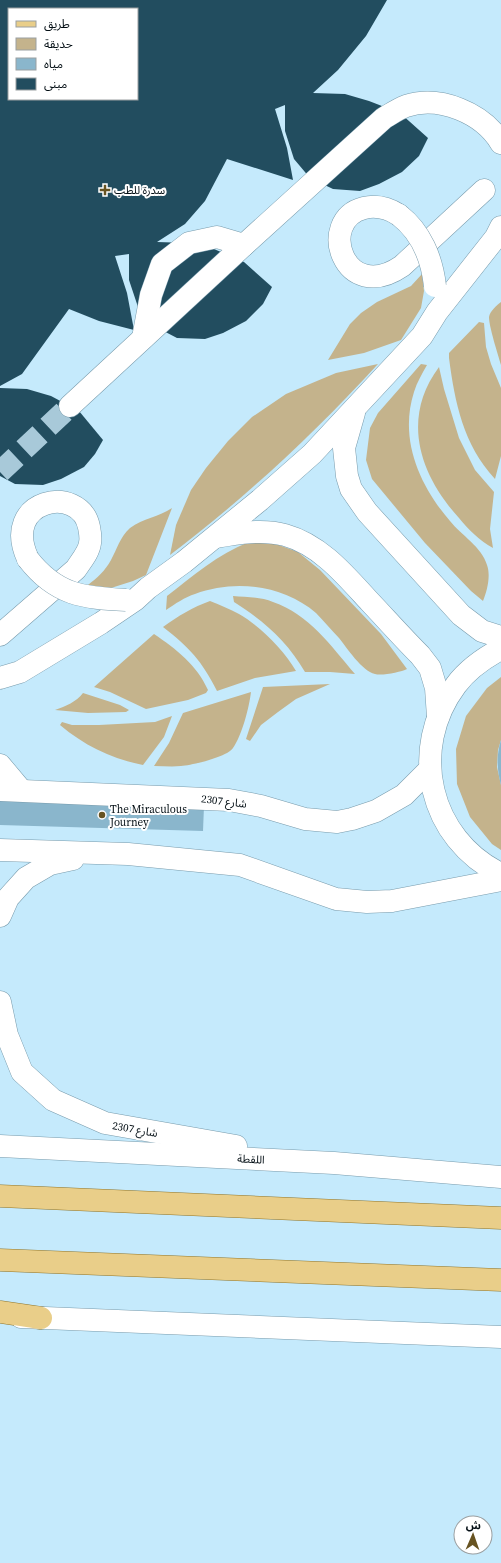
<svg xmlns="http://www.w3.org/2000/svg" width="501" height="1563" font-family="'Source Serif 4','Noto Sans Arabic',serif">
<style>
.green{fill:#c4b38c}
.water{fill:#8ab6cc}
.building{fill:#224d5f;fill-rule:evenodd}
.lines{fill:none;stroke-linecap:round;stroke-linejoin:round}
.minor-tunnel{stroke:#a8c9d9;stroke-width:22;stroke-dasharray:22 11;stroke-linecap:butt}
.minor-casing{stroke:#789bac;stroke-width:23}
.major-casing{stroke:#8f762d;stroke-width:23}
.minor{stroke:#fff;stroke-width:22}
.major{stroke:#e9ce89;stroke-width:22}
.minor-bridge-casing{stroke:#789bac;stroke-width:23;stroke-linecap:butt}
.minor-bridge{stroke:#fff;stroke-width:22}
.poi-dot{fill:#675321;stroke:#fff;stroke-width:1.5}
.labels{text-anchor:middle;stroke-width:4;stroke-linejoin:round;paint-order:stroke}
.poi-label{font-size:11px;fill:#030e14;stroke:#fff;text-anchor:start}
.street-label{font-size:11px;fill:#030e14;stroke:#fff}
</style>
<rect width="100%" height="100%" fill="#c5eafc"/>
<g class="green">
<path d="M 422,274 L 424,291 L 421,308 L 401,340 L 364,353 L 328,360 L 350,324 L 361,313 L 377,302 L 411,286 Z"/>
<path d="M 501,302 L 501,365 C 498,354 489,327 489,317 C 490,311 497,305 501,302 Z"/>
<path d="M 479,322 L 484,323 L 486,347 L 491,364 L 501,388 L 501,456 L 495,479 C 463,444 455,403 449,358 L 449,353 Z"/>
<path d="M 378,364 C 314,434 245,498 170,555 L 176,525 L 191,490 L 206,468 L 228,441 L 252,417 L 286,394 L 336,373 Z"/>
<path d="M 421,364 L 427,365 C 422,374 417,382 414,392 C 399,439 419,485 450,521 C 461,535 482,547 487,565 C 491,576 487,591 483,601 L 471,591 L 425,543 L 372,479 L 366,460 L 370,428 L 378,413 Z"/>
<path d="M 439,367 L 444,389 L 459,438 L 475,470 L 494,492 L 490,529 L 493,548 C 479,540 469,530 459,518 C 419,474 401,418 439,367 Z"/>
<path d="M 172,508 L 146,575 L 133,581 L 111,588 L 88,585 C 97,578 105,571 111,560 C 117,549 120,537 130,528 C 143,518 159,517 172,508 Z"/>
<path d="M 249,542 L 276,544 L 298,552 L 320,570 L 381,634 L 407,669 C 401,672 382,676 375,674 C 362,671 347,648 339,638 C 331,630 324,621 316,613 C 283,585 235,579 195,594 C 185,597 175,604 166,610 L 167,596 C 193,576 218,554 249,542 Z"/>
<path d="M 233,596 C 246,597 261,597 273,602 C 309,614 331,646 355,674 L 330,672 L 305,672 C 287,641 264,621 234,602 Z"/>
<path d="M 210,601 C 220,605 230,609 239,614 C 260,626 284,650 296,671 L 255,678 L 217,691 C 202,661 189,647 163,627 C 178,616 193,607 210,601 Z"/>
<path d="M 154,634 C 176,649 197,665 208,690 L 206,693 L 188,700 L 146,709 L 110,692 L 94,687 Z"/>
<path d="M 501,677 L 501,740 L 498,750 L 497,767 L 501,785 L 501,850 L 492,844 L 470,817 L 457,784 L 456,749 L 466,716 L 487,688 Z"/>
<path d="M 330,684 L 296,699 L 278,712 L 261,725 L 250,741 L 246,739 L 263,687 Z"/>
<path d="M 251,692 C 249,708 242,735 233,748 C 227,757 193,765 181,766 C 172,767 163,766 154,766 L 169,743 L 183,713 Z"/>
<path d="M 83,693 L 120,705 L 129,710 L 126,712 L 88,713 L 55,710 C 66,706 76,702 83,693 Z"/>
<path d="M 172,716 L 164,737 L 143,765 C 112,759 85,746 60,725 L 62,722 L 72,725 L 99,725 L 155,722 Z"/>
</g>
<g class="water">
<path d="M 501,740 L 501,785 C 497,770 496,756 501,740 Z"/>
<path d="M 0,800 L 204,806 L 203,831 L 0,825 Z"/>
</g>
<g class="building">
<path d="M 0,0 L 387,0 L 366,36 L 338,70 L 313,93 L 345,94 L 369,101 L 400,113 L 428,138 L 419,156 L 402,172 L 379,184 L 360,191 L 333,189 L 310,178 L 294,159 L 285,131 L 285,105 L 275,109 L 287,148 L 293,180 L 227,159 L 205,201 L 185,224 L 157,242 L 189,243 L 214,249 L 244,262 L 272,287 L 263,304 L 246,321 L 223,333 L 205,339 L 177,338 L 154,326 L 138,307 L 129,280 L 129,254 L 115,256 L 127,293 L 134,330 L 99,321 L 69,309 L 22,374 L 0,386 ZM 9,9 L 137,9 L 137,99 L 9,99 Z"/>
<path d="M 0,388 L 27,389 L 51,396 L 79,411 L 103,440 L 95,454 L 84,467 L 61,479 L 43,485 L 15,484 L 0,476 Z"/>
</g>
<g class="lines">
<path class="minor-tunnel" d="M 0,472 L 70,406"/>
<g class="minor-casing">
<g id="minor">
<path d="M 399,215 C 388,208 376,205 364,208 C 316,220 344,306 402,266 L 484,190"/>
<path d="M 143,338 L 151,295 L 162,264 L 189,243 L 217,237 L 244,245"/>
<path d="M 70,406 L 244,245 L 384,118 C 391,114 398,109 406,106 C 440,95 483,113 501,143"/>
<path d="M 354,413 L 344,448 L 347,476 L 351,489 L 367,512 L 461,615 L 482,631 L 501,637"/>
<path d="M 216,537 C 238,533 263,529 285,535 C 321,545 346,576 370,602 C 387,620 403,638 420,655 L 430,668 L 436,688 L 438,717"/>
<path d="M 0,635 L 76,569 C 81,561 89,552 90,543 C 91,538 90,532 89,527 C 80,483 0,499 28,559"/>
<path d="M 501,649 C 484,658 468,669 456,685 C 408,749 429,839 501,874"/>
<path d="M 0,678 L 20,672 L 101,623 L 135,600 L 148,588 L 184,562 L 260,500 L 312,454 L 422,336 L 437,312 L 496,237 L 501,227"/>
<path d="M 0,765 L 21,790"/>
<path d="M 0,790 L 229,800 L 261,806 L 305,819 L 337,822 L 352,819 L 376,811 L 404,795 L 429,770"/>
<path d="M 0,850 L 128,854 L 240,865 L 336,899 L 367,902 L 392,901 L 501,880"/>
<path d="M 0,916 L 8,898 L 26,878 L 50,864 L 73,859"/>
<path d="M 0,1002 L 7,1035 L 22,1072 L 53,1100 L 105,1123 L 236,1146"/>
<path d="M 0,1146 L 334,1163 L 501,1177"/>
<path d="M 21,1317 L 501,1337"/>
</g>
</g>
<g class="major-casing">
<g id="major">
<path d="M 0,1196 L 501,1218"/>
<path d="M 0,1260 L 501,1280"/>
<path d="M 0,1312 L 41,1318"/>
</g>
</g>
<use href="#minor" class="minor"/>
<use href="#major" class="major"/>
<g class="minor-bridge-casing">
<g id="minor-bridge">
<path d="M 399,215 C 421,232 432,259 435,286"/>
<path d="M 28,559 C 56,595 83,598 126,600"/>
</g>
</g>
<use href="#minor-bridge" class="minor-bridge"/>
</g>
<g class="poi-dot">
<path d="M103 184h4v4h4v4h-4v4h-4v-4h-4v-4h4z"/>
<circle cx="102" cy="815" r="4"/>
</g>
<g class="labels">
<g class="poi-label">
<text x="114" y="194">سدرة للطب</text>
<text x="110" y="813">The Miraculous<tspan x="110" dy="13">Journey</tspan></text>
</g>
<g class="street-label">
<text transform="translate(224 801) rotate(7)" y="4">شارع 2307</text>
<text transform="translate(135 1129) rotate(10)" y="4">شارع 2307</text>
<text transform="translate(251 1159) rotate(3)" y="4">اللقطة</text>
</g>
</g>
<rect x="8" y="8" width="130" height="92" fill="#ffffff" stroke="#9a9fa1"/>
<rect x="16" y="21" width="20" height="6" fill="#e9ce89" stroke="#9a9fa1"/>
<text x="44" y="28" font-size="12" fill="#030e14">طريق</text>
<rect x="16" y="38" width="20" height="12" fill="#c4b38c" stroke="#9a9fa1"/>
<text x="44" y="48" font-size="12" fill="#030e14">حديقة</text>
<rect x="16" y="58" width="20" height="12" fill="#8ab6cc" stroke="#9a9fa1"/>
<text x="44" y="68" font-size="12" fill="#030e14">مياه</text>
<rect x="16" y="78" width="20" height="12" fill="#224d5f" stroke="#9a9fa1"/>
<text x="44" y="88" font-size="12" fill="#030e14">مبنى</text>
<g transform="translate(473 1535) rotate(2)"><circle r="19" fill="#ffffff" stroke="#9a9fa1"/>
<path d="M0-3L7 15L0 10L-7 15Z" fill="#675321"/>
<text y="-6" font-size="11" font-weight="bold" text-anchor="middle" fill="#030e14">ش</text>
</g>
</svg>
